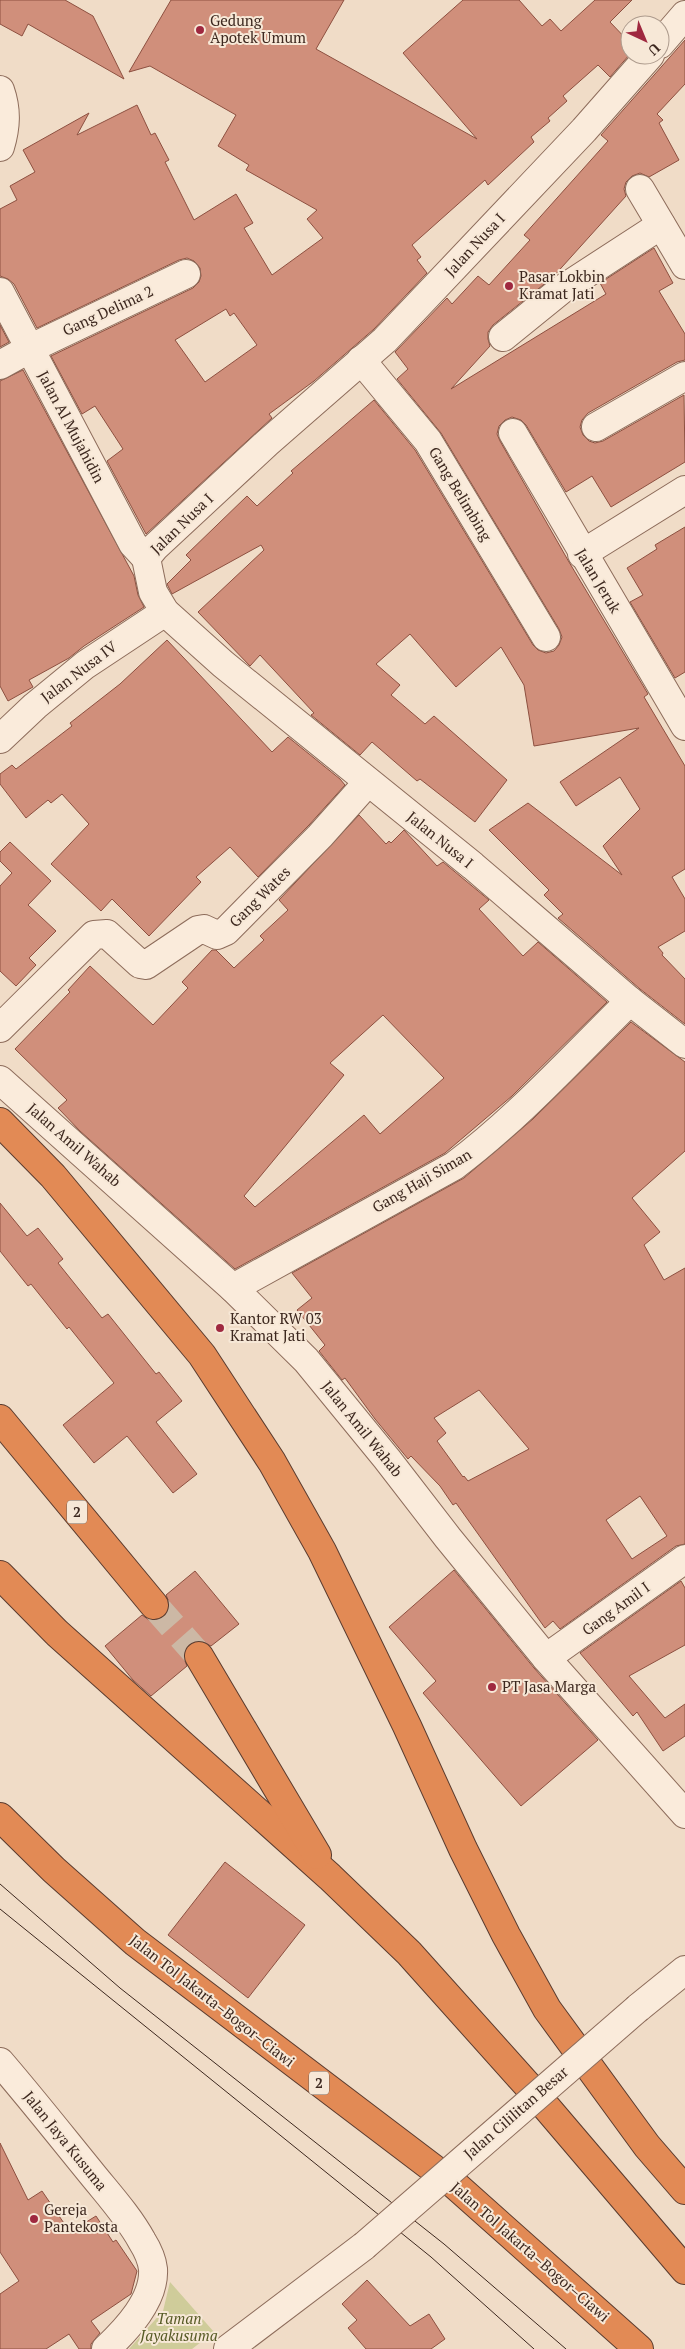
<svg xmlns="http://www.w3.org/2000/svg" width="685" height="2349" font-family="'PT Serif',serif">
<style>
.green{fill:#cfcc9a}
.building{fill:#d08f7b;stroke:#8d5040;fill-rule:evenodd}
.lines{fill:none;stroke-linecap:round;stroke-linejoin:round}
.highway-tunnel{stroke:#ccb8a5;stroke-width:28;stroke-dasharray:28 14;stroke-linecap:butt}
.minor-casing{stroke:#8d6c5b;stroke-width:30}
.highway-casing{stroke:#5b3c2f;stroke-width:30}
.minor{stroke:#faebdb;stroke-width:28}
.highway{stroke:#e28a55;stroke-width:28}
.tram{stroke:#3d281f;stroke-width:1}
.minor-bridge-casing{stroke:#8d6c5b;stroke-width:30;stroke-linecap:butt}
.minor-bridge{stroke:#faebdb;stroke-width:28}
.poi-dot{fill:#9f283f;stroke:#f7e8d7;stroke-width:2}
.labels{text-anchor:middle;stroke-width:4;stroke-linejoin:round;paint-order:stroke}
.shield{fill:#f7e8d7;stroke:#756256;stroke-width:1}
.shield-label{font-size:14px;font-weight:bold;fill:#3d281f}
.poi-label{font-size:15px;fill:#3d281f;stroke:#f7e8d7;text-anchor:start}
.street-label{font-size:15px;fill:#3d281f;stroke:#f7e8d7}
.park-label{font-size:15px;font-style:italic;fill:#565a25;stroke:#f7e8d7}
</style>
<rect width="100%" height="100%" fill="#f0dcc7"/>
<path class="green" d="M 170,2282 L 214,2332 L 192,2349 L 129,2349 L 163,2311 Z"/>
<g class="building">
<path d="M 0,0 L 65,0 L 93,16 L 124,79 L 28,24 L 22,36 L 0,24 Z"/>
<path d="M 171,0 L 344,0 L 316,49 L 477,139 L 403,53 L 463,0 L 519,0 L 542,26 L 550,19 L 561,31 L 595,0 L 632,0 L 610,22 L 630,43 L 630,54 L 610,77 L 598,65 L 563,96 L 567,101 L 548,118 L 550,121 L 531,137 L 534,142 L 488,185 L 485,180 L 412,245 L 421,257 L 417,260 L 427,273 L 374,329 L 314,381 L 269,414 L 272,418 L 146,534 L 107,461 L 123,449 L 95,406 L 82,414 L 51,356 L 193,288 L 199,282 L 201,276 L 200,268 L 194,261 L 187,258 L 179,260 L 37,328 L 14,284 L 8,279 L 0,276 L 0,209 L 17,200 L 10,186 L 35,172 L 23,150 L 89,113 L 77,135 L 137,105 L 151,135 L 155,133 L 169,160 L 165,162 L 194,220 L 236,194 L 253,223 L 244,228 L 272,275 L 323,238 L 307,219 L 317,210 L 246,170 L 249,165 L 218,146 L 236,115 L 150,66 L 129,72 ZM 226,309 L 230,316 L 234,313 L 257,345 L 205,382 L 175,340 Z"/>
<path d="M 685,40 L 685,84 L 657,114 L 663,120 L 659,123 L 679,160 L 649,177 L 640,173 L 632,176 L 626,182 L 624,189 L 626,196 L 553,277 L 493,325 L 488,332 L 488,339 L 490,346 L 451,389 L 606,294 L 600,283 L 654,248 L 673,283 L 659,291 L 685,334 L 685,360 L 677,362 L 588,413 L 582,420 L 580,427 L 583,435 L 589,441 L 595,443 L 603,441 L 684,395 L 685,462 L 611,507 L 592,476 L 566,492 L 526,425 L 521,420 L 512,417 L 505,420 L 499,426 L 497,434 L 500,441 L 569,562 L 648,694 L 644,697 L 685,766 L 685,869 L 672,877 L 685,899 L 685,931 L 658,947 L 663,953 L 662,955 L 685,979 L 685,1024 L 640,989 L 558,918 L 563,914 L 544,895 L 549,890 L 489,830 L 528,803 L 622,875 L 603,846 L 640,809 L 620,777 L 576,806 L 560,782 L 639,728 L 534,746 L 524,685 L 501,647 L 456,687 L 410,634 L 376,664 L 400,685 L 391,695 L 425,724 L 434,716 L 507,780 L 475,822 L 420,779 L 417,781 L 372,742 L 360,755 L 311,715 L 314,713 L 260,655 L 250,666 L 198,612 L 264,550 L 261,545 L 172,594 L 167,584 L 191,560 L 186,555 L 247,496 L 257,506 L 293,473 L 291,471 L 374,400 L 415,450 L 533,645 L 538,650 L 546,653 L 554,651 L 559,645 L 562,637 L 559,629 L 441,433 L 397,379 L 408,369 L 395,352 L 447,298 L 452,304 L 478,276 L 489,285 L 530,240 L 524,235 L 608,141 L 601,135 Z"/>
<path d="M 0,325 L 9,342 L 0,347 Z"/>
<path d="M 23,370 L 134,576 L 138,595 L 144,607 L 84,646 L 69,658 L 29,680 L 33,687 L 8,701 L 0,686 L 0,381 Z"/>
<path d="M 685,527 L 685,672 L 675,678 L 630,602 L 643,595 L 627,568 L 657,549 L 655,545 Z"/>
<path d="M 167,640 L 272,752 L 288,737 L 340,779 L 345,785 L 309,825 L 258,877 L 230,847 L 196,877 L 201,882 L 149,936 L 112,899 L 101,911 L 51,864 L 89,824 L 62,794 L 51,803 L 48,800 L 26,818 L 0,784 L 0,774 L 12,765 L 16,769 L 72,726 L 70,723 L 120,684 Z"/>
<path d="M 359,815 L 386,844 L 389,841 L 391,843 L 404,830 L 437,866 L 443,862 L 489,900 L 479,909 L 523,956 L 538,942 L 607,1002 L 512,1096 L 445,1153 L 235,1269 L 80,1131 L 58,1108 L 67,1100 L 15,1049 L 70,992 L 68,990 L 90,966 L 153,1025 L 188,988 L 182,982 L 212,950 L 216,950 L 234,968 L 264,940 L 260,936 L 288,910 L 279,900 ZM 383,1015 L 444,1078 L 380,1134 L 364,1115 L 255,1207 L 244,1196 L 344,1075 L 330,1063 Z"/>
<path d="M 10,842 L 51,881 L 28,905 L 56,931 L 29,958 L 36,965 L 16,986 L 0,971 L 0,886 L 12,873 L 0,861 L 0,852 Z"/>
<path d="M 631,1022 L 685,1062 L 685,1151 L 632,1198 L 660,1232 L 644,1245 L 664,1280 L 685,1268 L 685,1544 L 676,1546 L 560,1629 L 553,1621 L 545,1628 L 456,1503 L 453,1505 L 440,1486 L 411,1456 L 408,1459 L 375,1419 L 345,1378 L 342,1380 L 319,1351 L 325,1345 L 297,1310 L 312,1298 L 292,1273 L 464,1178 L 533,1119 ZM 479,1390 L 529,1449 L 468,1481 L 464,1476 L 463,1477 L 437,1441 L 446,1433 L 434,1418 ZM 640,1496 L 667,1536 L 632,1559 L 606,1520 Z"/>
<path d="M 0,1203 L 27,1236 L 38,1228 L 63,1259 L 58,1263 L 102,1318 L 108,1314 L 156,1374 L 159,1372 L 182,1401 L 156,1422 L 197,1474 L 173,1493 L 127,1436 L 94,1463 L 63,1425 L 114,1383 L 69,1327 L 67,1329 L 31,1284 L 28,1286 L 0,1251 Z"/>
<path d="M 454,1570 L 534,1668 L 598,1740 L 521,1806 L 423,1693 L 436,1681 L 389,1627 Z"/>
<path d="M 195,1571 L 239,1624 L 211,1646 L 199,1640 L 191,1643 L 186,1648 L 183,1656 L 187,1666 L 151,1696 L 133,1680 L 105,1646 L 142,1615 L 149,1620 L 156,1620 L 164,1617 L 169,1610 L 169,1602 L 166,1595 Z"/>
<path d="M 681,1581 L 685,1588 L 685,1645 L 629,1676 L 665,1718 L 685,1704 L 685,1736 L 663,1751 L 637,1712 L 633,1716 L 580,1653 Z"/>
<path d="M 225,1862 L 305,1925 L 248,1998 L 168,1935 Z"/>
<path d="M 0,2143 L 28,2200 L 42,2191 L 70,2232 L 96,2216 L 113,2242 L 116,2240 L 137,2271 L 131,2294 L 91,2321 L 100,2333 L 91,2344 L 91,2349 L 79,2349 L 69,2334 L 46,2349 L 0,2349 L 0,2294 L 19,2281 L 0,2252 Z"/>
<path d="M 367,2280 L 410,2326 L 429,2314 L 445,2339 L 431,2349 L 366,2349 L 348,2328 L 357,2320 L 342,2304 Z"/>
</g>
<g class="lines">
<path class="highway-tunnel" d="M 154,1605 L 199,1656"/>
<g class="minor-casing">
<g id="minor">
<path d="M 660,44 L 685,15"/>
<path d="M 650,55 L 584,130 L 385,340 L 267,443 L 155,547 L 146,558 L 153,592 L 165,612 L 223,664 L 473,866 L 630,1001 L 685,1044"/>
<path d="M 0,90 C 7,110 6,127 0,147"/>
<path d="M 640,189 L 685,265"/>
<path d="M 0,292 L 133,544 L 146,558"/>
<path d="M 503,337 L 561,290 L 661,225"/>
<path d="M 361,360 L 428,441 L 546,637"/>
<path d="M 0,365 L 29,349 L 186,274"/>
<path d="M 596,427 L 685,376"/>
<path d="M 513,433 L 685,726"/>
<path d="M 582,554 L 685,490"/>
<path d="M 0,739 L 35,706 L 85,665 L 165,612"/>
<path d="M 0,1028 L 94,935 L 107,934 L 140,964 L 146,965 L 198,930 L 204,929 L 217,935 L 226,931 L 320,836 L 368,782"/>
<path d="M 0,1080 L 233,1288 L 306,1360 L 387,1459 L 448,1538 L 546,1658 L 685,1814"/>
<path d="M 233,1288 L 454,1166 C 518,1118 573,1057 630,1001"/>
<path d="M 546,1658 L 685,1559"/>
<path d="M 638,2008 L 685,1970"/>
<path d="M 0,2062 C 31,2098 61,2136 92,2174 C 109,2195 129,2217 142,2241 C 147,2249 152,2260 153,2269 C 155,2300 126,2330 106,2349"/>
<path d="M 228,2349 L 364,2246"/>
</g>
</g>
<g class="highway-casing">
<g id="highway">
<path d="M 0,1122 L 53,1176 L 202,1355 L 272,1462 L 322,1551 L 407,1726 L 463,1849 L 506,1935 L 547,2009 L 647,2146 L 685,2190"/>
<path d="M 0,1419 L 154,1605"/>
<path d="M 0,1575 L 57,1633 L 330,1877 L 409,1953 L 530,2088 L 685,2270"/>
<path d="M 199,1656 L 317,1855"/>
<path d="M 0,1817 L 54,1870 L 135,1942 L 455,2185 L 639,2349"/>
</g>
</g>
<use href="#minor" class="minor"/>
<use href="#highway" class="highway"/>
<g class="tram">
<path d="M 0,1884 L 120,1988 L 444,2244 L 566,2349"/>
<path d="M 0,1909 L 431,2257 L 534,2349"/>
</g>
<g class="minor-bridge-casing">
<path id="minor-bridge" d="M 364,2246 L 638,2008"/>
</g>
<use href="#minor-bridge" class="minor-bridge"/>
</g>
<g class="poi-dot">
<circle cx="200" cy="30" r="5"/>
<circle cx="509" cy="286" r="5"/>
<circle cx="220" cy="1328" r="5"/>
<circle cx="492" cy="1687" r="5"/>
<circle cx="34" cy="2219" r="5"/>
</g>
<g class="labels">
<g class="shield">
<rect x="67" y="1500.5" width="20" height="23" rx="4"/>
<rect x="309" y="2071.5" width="20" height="23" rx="4"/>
</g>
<g class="shield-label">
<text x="77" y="1517">2</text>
<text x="319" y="2088">2</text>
</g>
<g class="poi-label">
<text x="210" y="26">Gedung<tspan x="210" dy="17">Apotek Umum</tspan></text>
<text x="519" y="282">Pasar Lokbin<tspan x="519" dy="17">Kramat Jati</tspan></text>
<text x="230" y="1324">Kantor RW 03<tspan x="230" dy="17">Kramat Jati</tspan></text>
<text x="502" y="1692">PT Jasa Marga</text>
<text x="44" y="2215">Gereja<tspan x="44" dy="17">Pantekosta</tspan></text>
</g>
<g class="street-label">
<text transform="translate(475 245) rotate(-47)" y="5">Jalan Nusa I</text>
<text transform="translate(108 311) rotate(-25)" y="5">Gang Delima 2</text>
<text transform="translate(71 427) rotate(62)" y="5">Jalan Al Mujahidin</text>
<text transform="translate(460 494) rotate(59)" y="5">Gang Belimbing</text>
<text transform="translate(182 524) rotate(-44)" y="5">Jalan Nusa I</text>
<text transform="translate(598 581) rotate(59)" y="5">Jalan Jeruk</text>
<text transform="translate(79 672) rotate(-37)" y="5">Jalan Nusa IV</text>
<text transform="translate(440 840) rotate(39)" y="5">Jalan Nusa I</text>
<text transform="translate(260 897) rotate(-45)" y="5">Gang Wates</text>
<text transform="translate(74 1145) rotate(41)" y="5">Jalan Amil Wahab</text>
<text transform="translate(422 1181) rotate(-30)" y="5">Gang Haji Siman</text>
<text transform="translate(362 1429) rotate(51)" y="5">Jalan Amil Wahab</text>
<text transform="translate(616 1609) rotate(-36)" y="5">Gang Amil I</text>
<text transform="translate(212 2001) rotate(38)" y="5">Jalan Tol Jakarta–Bogor–Ciawi</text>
<text transform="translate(516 2113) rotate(-41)" y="5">Jalan Cililitan Besar</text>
<text transform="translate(65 2141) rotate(51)" y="5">Jalan Jaya Kusuma</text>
<text transform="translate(530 2252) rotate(41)" y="5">Jalan Tol Jakarta–Bogor–Ciawi</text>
</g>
<g class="park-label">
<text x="179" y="2324">Taman<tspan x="179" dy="17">Jayakusuma</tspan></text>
</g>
</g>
<g transform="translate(645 40) rotate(136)"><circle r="24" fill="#f7e8d7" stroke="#ad9b8d"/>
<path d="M0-4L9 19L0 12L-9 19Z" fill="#9f283f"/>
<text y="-8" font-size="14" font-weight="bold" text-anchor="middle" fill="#3d281f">U</text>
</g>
</svg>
